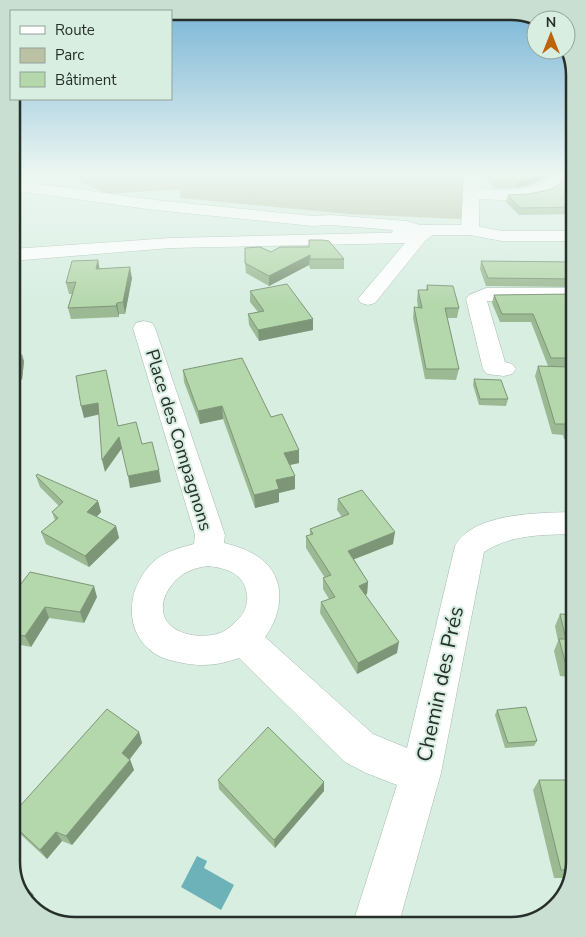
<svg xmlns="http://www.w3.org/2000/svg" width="586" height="937" font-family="'Nunito Sans',sans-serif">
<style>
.green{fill:#bbc2a3}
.water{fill:#6cb2b8}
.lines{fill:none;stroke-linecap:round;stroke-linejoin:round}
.minor-casing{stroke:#a4baae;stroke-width:1}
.major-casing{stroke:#a4baae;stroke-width:1}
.minor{fill:#fff;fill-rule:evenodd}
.major{fill:#fff;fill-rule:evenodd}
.wall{fill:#9bb993}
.shaded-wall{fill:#7e9678}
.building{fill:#b4d7ab;stroke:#7e9678}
.labels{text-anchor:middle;stroke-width:4;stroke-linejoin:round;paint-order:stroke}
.street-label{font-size:18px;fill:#272f2b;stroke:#d7eee1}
.near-street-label{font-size:21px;fill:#272f2b;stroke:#d7eee1}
.rim{fill:none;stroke:#272f2b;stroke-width:2.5}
</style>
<rect width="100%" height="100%" fill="#d7eee1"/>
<path class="green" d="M 72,175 L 465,175 L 461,219 L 348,214 L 180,198 L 180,189 L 107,194 L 85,184 Z"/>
<path class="water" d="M 197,856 L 207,861 L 204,868 L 234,885 L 221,910 L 181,887 Z"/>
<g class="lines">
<g class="minor-casing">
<g id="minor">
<path d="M 464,175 L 480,175 L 480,189 C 504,190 530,193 550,178 L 548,175 L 564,175 L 567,179 C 549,205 507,200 479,199 L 479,230 L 476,234 L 470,235 L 464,234 L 461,230 Z"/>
<path d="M 430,225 L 436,226 L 439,230 L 425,241 L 375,303 L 368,305 L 361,303 L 358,299 L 405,243 L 171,248 L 11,261 L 11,249 L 171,238 L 415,232 Z"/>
<path d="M 486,288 L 575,288 L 575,300 L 487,301 L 505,362 L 512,364 L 516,369 L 512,374 L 504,376 L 487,374 L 483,369 L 466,299 L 469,295 Z"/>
<path d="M 144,321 L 152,323 L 155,328 L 225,535 L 224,543 C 236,546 251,551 260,558 C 287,578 283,613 265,637 L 373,734 L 407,748 L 455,546 C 473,512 541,513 575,512 L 575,534 C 543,535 511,534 484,552 L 441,773 L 398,926 L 352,926 L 397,785 L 366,773 L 345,762 L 239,658 C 220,665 203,667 183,663 C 174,661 162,659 154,653 C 120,630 128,581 158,558 C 168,551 182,547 194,544 L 195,535 L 133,328 L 136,323 ZM 208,566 C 227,568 245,574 247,595 C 248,602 246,610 241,616 C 235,623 229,629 220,633 C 204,639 173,636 165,618 C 157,600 173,578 189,571 C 195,568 202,567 208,566 Z"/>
</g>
</g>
<g class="major-casing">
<path id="major" d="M 11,180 L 155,200 L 313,216 L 331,215 L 407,221 L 420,225 L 470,225 L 502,231 L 575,231 L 575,241 L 502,241 L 470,235 L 418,235 L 401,237 L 395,236 L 392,232 L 393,230 L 331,225 L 313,226 L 155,210 L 11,190 Z"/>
</g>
<use href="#minor" class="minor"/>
<use href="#major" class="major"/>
</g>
<g class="wall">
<path d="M 489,175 L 548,175 L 547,177 L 533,184 L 516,188 L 494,188 L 488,180 Z"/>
<path d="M 566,175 L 575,175 L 575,214 L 519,215 L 506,202 L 508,195 L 529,194 L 552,189 L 562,182 L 567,176 Z"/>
<path d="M 271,252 L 344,259 L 344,269 L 310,269 L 309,265 L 269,286 L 246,273 L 245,263 Z"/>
<path d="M 481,261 L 575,262 L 575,287 L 486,286 L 480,269 Z"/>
<path d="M 99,268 L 132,278 L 125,314 L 119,314 L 119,317 L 71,319 L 68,308 L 72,294 L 69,294 L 66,283 Z"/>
<path d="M 427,285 L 459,308 L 457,318 L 447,318 L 459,369 L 456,380 L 425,379 L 413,318 L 414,307 L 418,308 L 417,300 L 418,290 L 426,290 Z"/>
<path d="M 250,291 L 313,330 L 259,341 L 249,325 L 248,314 L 258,312 L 250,302 Z"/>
<path d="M 575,294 L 575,367 L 556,367 L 575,384 L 575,440 L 564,439 L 563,435 L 552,434 L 535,376 L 538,366 L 548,366 L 531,322 L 500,322 L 492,303 L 494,295 Z"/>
<path d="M 11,356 L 24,361 L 22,380 L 11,381 Z"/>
<path d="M 183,370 L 271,417 L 299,463 L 290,465 L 295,476 L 295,489 L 279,493 L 279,502 L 255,508 L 223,419 L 200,424 L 184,382 Z"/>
<path d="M 474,379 L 508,399 L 506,406 L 479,405 L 473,385 Z"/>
<path d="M 36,476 L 98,501 L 101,512 L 96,517 L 116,526 L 119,538 L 89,567 L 46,544 L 41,532 L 55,520 L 52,512 L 59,506 L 40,487 Z"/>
<path d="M 338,499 L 393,544 L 354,559 L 368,582 L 367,594 L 365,595 L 397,653 L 357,674 L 320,613 L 321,602 L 329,599 L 323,589 L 323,578 L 325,578 L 306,548 L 306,536 L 310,535 L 310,529 L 342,517 L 337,510 Z"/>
<path d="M 11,597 L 97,597 L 84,623 L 49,618 L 31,647 L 11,643 Z"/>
<path d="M 560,614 L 575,615 L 575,691 L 571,677 L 560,676 L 554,651 L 558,641 L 555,626 Z"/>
<path d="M 497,710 L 537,741 L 534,746 L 505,748 L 495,715 Z"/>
<path d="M 139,732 L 142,743 L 130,759 L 134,770 L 72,845 L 62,841 L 47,859 L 15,829 L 11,825 L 11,816 Z"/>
<path d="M 218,780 L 324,791 L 275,848 L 219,789 Z"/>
<path d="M 539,780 L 575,863 L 571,878 L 554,878 L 533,790 Z"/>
</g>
<g class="shaded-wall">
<path d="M 541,175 L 548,175 L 547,177 L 533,184 L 516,188 L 518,181 Z"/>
<path d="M 310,255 L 309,265 L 269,286 L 269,276 Z"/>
<path d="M 98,260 L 100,271 L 96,269 Z"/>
<path d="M 130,267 L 132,278 L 125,314 L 123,302 Z"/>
<path d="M 117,303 L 119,314 L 119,317 L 116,306 Z"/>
<path d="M 313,319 L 313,330 L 259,341 L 258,330 Z"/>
<path d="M 22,355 L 24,361 L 22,380 L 20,374 Z"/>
<path d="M 98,403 L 101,414 L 84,418 L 81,406 Z"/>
<path d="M 222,406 L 223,419 L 200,424 L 198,411 Z"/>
<path d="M 119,437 L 122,448 L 105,472 L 102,460 Z"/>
<path d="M 299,450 L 299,463 L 285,466 L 284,453 Z"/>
<path d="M 159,470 L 161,482 L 130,488 L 128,476 Z"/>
<path d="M 295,476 L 295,489 L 279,493 L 279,502 L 255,508 L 254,495 L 276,480 Z"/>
<path d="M 98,501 L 101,512 L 90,524 L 87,512 Z"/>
<path d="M 116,526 L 119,538 L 89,567 L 85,556 Z"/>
<path d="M 395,532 L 393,544 L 347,562 L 348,551 Z"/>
<path d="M 368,582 L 367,594 L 358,598 L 359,586 Z"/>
<path d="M 94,586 L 97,597 L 84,623 L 80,612 Z"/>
<path d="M 45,607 L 49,618 L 31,647 L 25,636 Z"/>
<path d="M 399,642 L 397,653 L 357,674 L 358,663 Z"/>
<path d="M 139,732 L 142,743 L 126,764 L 122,753 Z"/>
<path d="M 130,760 L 134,770 L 72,845 L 66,836 Z"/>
<path d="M 324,782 L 324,791 L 275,848 L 274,840 Z"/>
<path d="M 56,832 L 62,841 L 47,859 L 40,850 Z"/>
<path d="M 26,887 L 34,895 L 28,902 L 21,894 Z"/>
</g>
<g class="building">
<path d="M 490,175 L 541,175 L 535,178 L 518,181 L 496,181 Z"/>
<path d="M 568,175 L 575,175 L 575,207 L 520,208 L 508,195 L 529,194 L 552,189 L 562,182 Z"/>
<path d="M 309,240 L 322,240 L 329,241 L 344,259 L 310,259 L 310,255 L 269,276 L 245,263 L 245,248 L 260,247 L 271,252 L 280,247 L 309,247 Z"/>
<path d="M 98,260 L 96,269 L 130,267 L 123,302 L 117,303 L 116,306 L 68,308 L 76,282 L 66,283 L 72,261 Z"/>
<path d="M 481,261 L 575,262 L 575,279 L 488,278 Z"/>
<path d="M 287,284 L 313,319 L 258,330 L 248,314 L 264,311 L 250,291 Z"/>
<path d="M 427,285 L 453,286 L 459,308 L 445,308 L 459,369 L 426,369 L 414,307 L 422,308 L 418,290 L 428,290 Z"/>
<path d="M 575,294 L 575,358 L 551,358 L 533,314 L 502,314 L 494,295 Z"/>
<path d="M 22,355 L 20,374 L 11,375 L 11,356 Z"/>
<path d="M 242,358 L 271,417 L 282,414 L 299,450 L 284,453 L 295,476 L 276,480 L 279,489 L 254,495 L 222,406 L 198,411 L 183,370 Z"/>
<path d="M 538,366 L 569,367 L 575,384 L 575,429 L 568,429 L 566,424 L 555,424 Z"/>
<path d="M 106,370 L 118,426 L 136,422 L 142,444 L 152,442 L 159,470 L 128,476 L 119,437 L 102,460 L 98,403 L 81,406 L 76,376 Z"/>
<path d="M 474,379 L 501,380 L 508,399 L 480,399 Z"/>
<path d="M 37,474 L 98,501 L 87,512 L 116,526 L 85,556 L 41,532 L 58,518 L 52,512 L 63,502 L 36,476 Z"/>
<path d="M 362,490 L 395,532 L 348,551 L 368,582 L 359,586 L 399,642 L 358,663 L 321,602 L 335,597 L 323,578 L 331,575 L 306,536 L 313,534 L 310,529 L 349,514 L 338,499 Z"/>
<path d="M 30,572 L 94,586 L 80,612 L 45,607 L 25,636 L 11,634 L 11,597 Z"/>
<path d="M 560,614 L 575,615 L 575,666 L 566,665 L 559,639 L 566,639 Z"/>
<path d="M 526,707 L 537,741 L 508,743 L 497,710 Z"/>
<path d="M 107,709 L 139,732 L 122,753 L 130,760 L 66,836 L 56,832 L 40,850 L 11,823 L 11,816 Z"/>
<path d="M 268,727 L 324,782 L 274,840 L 218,780 Z"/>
<path d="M 539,780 L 575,780 L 575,863 L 573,870 L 561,870 Z"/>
<path d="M 15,878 L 26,887 L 21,894 L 18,891 Z"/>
</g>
<linearGradient id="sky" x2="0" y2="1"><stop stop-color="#76b3d5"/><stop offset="0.57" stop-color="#edf7f2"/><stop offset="1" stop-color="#edf7f2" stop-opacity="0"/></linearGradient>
<rect width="586" height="306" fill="url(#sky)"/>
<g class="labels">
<g class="street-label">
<text transform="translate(179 440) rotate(73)" y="6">Place des Compagnons</text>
</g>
<g class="near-street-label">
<text transform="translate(440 684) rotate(-78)" y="7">Chemin des Prés</text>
</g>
</g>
<path d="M0 0H586V937H0ZM75 20H511A55 55 0 0 1 566 75V862A55 55 0 0 1 511 917H75A55 55 0 0 1 20 862V75A55 55 0 0 1 75 20Z" fill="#c9dfd2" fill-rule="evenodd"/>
<path class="rim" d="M75 20H511A55 55 0 0 1 566 75V862A55 55 0 0 1 511 917H75A55 55 0 0 1 20 862V75A55 55 0 0 1 75 20Z"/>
<rect x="10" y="10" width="162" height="90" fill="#d7eee1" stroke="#91a298"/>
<rect x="20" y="26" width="25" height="8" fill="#ffffff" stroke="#91a298"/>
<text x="55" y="35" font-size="15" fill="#272f2b">Route</text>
<rect x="20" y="48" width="25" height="15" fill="#bbc2a3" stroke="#91a298"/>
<text x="55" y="60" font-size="15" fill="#272f2b">Parc</text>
<rect x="20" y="72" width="25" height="15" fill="#b4d7ab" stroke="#91a298"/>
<text x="55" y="85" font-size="15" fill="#272f2b">Bâtiment</text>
<g transform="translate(551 35)"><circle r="24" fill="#d7eee1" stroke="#91a298"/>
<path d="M0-4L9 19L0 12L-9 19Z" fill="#be6309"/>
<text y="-8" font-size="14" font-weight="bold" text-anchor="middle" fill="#272f2b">N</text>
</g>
</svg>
